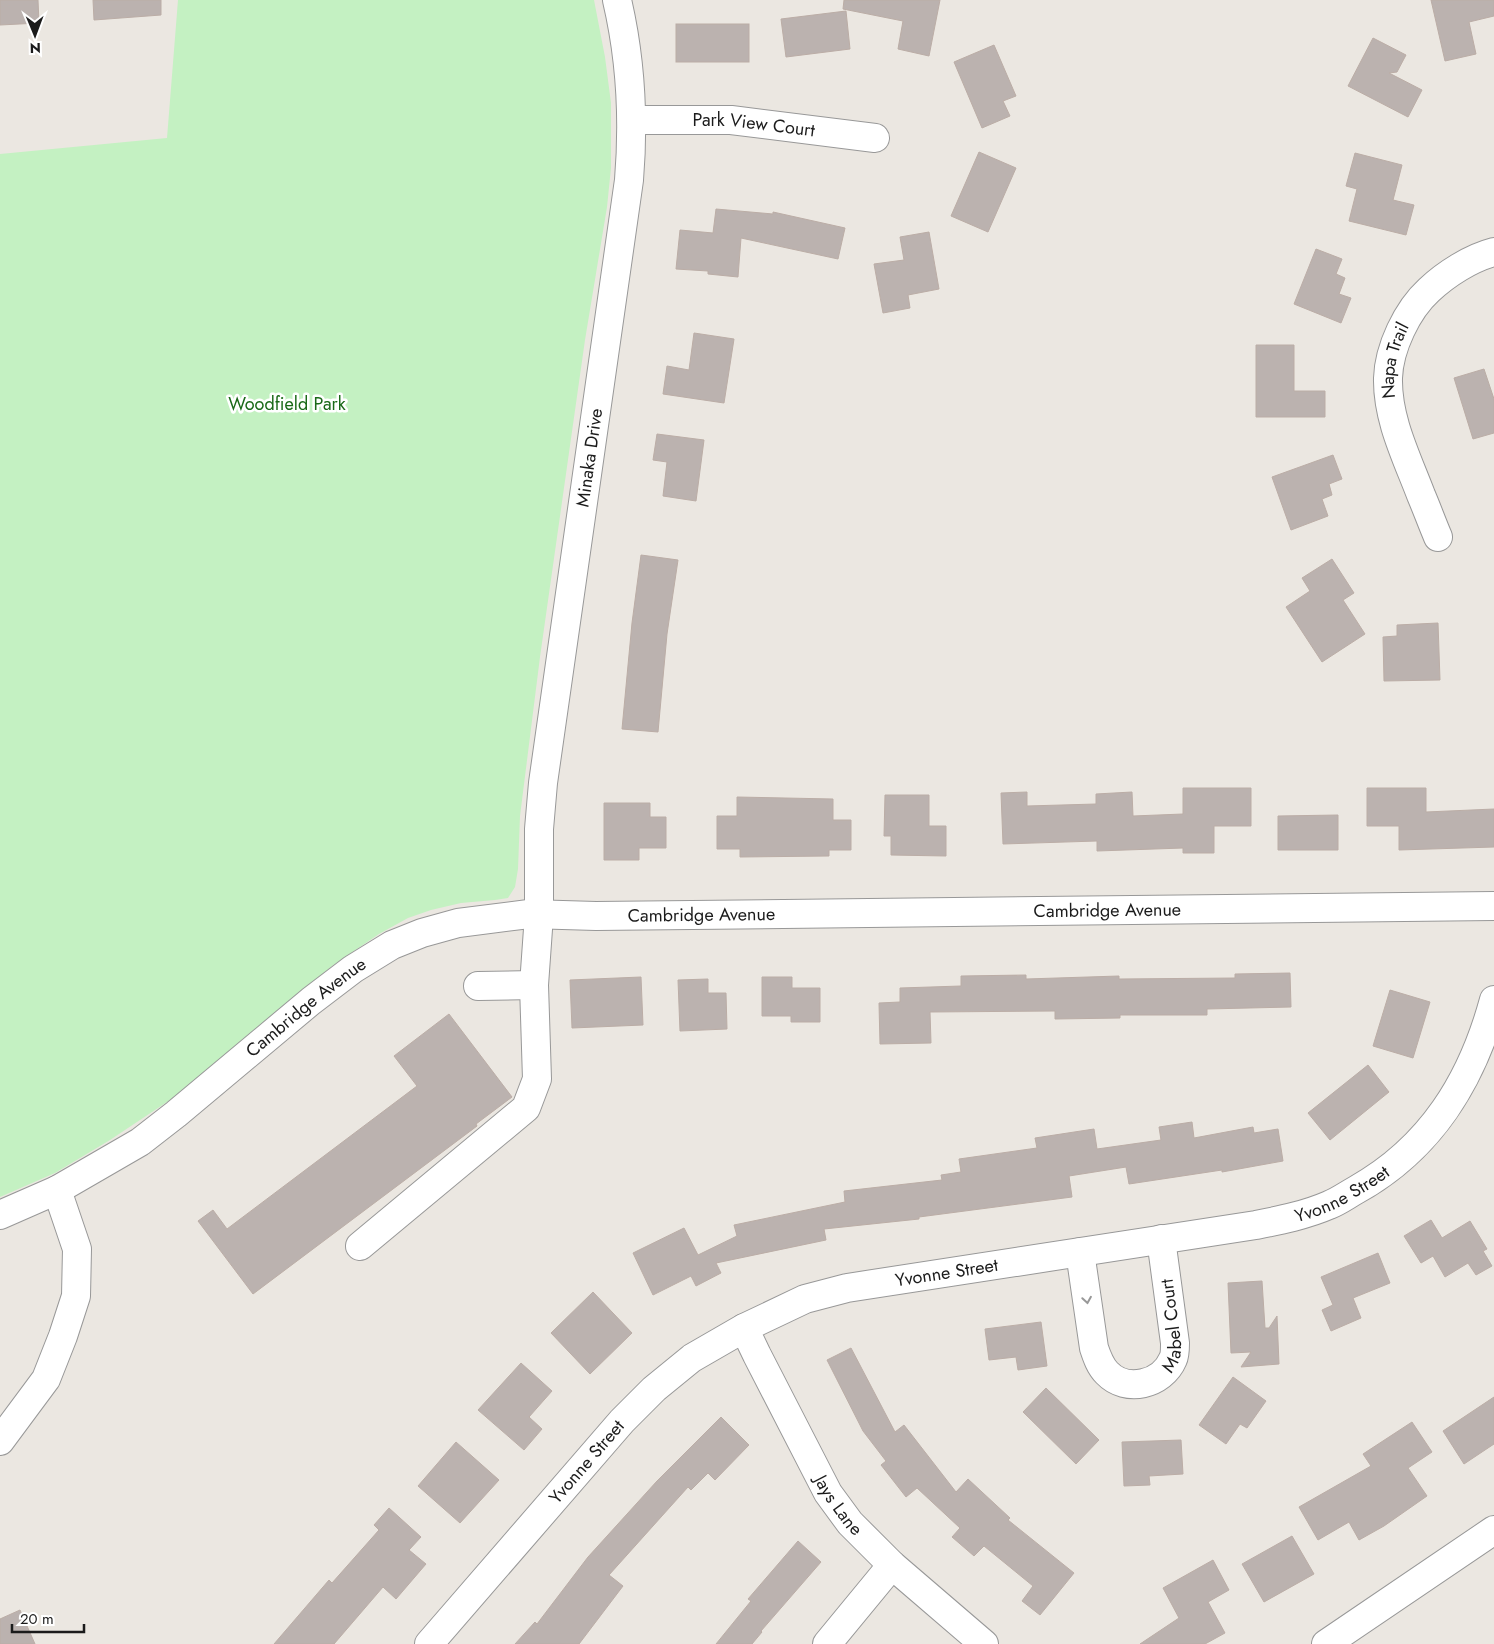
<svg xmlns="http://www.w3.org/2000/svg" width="1494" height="1644" font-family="Jost,sans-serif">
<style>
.park{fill:#c4f1c2}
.building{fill:#bbb2af;stroke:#bbada6}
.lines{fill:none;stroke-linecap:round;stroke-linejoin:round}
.minor-casing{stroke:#989898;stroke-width:30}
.minor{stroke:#fff;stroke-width:28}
.oneway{stroke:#989898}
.labels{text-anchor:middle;stroke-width:5;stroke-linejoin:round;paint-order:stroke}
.street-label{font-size:18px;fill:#1b1b1b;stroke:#fff}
.park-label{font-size:18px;fill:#1a6918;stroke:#fff}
</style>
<rect width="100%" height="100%" fill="#ebe7e1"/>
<path class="park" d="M 178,0 L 594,0 L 605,57 L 611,103 L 611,168 L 607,207 L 585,340 L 540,657 L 520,816 L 518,869 L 515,887 L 508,898 L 495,900 L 461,903 L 431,910 L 408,918 L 379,934 L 332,966 L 228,1056 L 182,1092 L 110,1140 L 55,1173 L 0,1197 L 0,154 L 167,138 Z"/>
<g class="building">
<path d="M 0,0 L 38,0 L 39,23 L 0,25 Z"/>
<path d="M 93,0 L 161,0 L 161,15 L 94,20 Z"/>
<path d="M 844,0 L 940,0 L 929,56 L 898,49 L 903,21 L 843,9 Z"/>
<path d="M 1431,0 L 1494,0 L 1494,16 L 1469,22 L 1476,54 L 1445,61 Z"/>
<path d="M 846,11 L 850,49 L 786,57 L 781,19 Z"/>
<rect x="676" y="24" width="73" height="38"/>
<path d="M 1373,38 L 1406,55 L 1397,72 L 1389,73 L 1422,90 L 1408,117 L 1348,86 Z"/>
<path d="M 994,45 L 1016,96 L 1003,101 L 1010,116 L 982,128 L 954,62 Z"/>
<path d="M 979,152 L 1016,168 L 988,232 L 951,216 Z"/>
<path d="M 1355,153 L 1402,165 L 1393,200 L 1414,205 L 1406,235 L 1349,221 L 1357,189 L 1346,186 Z"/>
<path d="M 716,209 L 773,214 L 773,212 L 845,228 L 838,259 L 741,238 L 738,277 L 708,274 L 708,271 L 676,269 L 680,230 L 713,233 Z"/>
<path d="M 929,232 L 939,289 L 908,295 L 910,308 L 883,313 L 874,264 L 904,260 L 900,237 Z"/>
<path d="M 1316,249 L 1342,259 L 1336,274 L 1345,278 L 1339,294 L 1351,298 L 1341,323 L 1294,304 Z"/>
<path d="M 694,333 L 734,339 L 724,403 L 663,394 L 667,366 L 689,370 Z"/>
<path d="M 1256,345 L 1294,345 L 1294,391 L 1325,391 L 1325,417 L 1256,417 Z"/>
<path d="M 1484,369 L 1494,399 L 1494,433 L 1473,439 L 1454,378 Z"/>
<path d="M 657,434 L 704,440 L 696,501 L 663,496 L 667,462 L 653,460 Z"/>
<path d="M 1333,455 L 1342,479 L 1329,484 L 1332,495 L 1322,499 L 1328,516 L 1291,530 L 1272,477 Z"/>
<path d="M 641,555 L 678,560 L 667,634 L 658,732 L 622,729 L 632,623 Z"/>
<path d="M 1332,559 L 1354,593 L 1343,600 L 1365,634 L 1322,662 L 1286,607 L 1310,591 L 1302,578 Z"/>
<path d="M 1438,623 L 1440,680 L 1384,681 L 1383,637 L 1397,636 L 1397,625 Z"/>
<path d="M 1183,788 L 1251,788 L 1251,826 L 1214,826 L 1214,853 L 1183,853 L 1183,848 L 1097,851 L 1097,841 L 1003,844 L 1001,793 L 1027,792 L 1027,806 L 1096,804 L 1096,794 L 1132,792 L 1133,816 L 1183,814 Z"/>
<path d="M 1367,788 L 1426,788 L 1426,812 L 1494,809 L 1494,847 L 1399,850 L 1399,826 L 1367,826 Z"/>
<path d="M 885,795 L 929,795 L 929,826 L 946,826 L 946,856 L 891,855 L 891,836 L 884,836 Z"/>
<path d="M 737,797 L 833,799 L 833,820 L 851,820 L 851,850 L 829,850 L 829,856 L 740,857 L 740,849 L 717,849 L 717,816 L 737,816 Z"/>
<path d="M 604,803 L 650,803 L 650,817 L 666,817 L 666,848 L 639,848 L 639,860 L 604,860 Z"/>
<path d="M 1338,815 L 1338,850 L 1278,850 L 1278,816 Z"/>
<path d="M 1290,973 L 1291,1007 L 1207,1009 L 1207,1015 L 1120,1015 L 1120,1018 L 1055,1019 L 1055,1011 L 930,1012 L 931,1043 L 880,1044 L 879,1003 L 900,1002 L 900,988 L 961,986 L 961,976 L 1026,975 L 1026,979 L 1119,976 L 1119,979 L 1235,978 L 1235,974 Z"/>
<path d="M 641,977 L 643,1025 L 572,1028 L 570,980 Z"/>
<path d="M 762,977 L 792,977 L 792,988 L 820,988 L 820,1022 L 791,1022 L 791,1016 L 762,1016 Z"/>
<path d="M 708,979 L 708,993 L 726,993 L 727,1029 L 680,1031 L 678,980 Z"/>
<path d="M 1390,990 L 1430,1002 L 1413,1058 L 1373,1046 Z"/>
<path d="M 449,1014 L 512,1097 L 476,1124 L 477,1126 L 253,1294 L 198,1221 L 213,1210 L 227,1229 L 417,1086 L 394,1056 Z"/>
<path d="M 1368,1065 L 1389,1092 L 1330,1140 L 1308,1113 Z"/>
<path d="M 1192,1122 L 1194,1138 L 1253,1127 L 1254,1133 L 1278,1129 L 1283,1161 L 1222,1172 L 1222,1170 L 1129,1184 L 1126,1167 L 1069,1176 L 1072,1197 L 919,1217 L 919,1219 L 824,1229 L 826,1240 L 716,1263 L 721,1273 L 696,1286 L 691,1276 L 653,1295 L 633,1253 L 684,1228 L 698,1255 L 737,1236 L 734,1225 L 845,1202 L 844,1191 L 942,1180 L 941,1175 L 961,1172 L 959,1159 L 1037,1148 L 1035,1138 L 1094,1129 L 1097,1149 L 1161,1140 L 1159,1127 Z"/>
<path d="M 1431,1220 L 1442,1238 L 1470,1221 L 1487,1249 L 1483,1251 L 1492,1266 L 1476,1275 L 1468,1263 L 1445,1277 L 1433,1256 L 1421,1263 L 1404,1236 Z"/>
<path d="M 1378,1253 L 1390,1283 L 1353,1298 L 1361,1318 L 1331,1331 L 1322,1310 L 1333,1305 L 1321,1277 Z"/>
<path d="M 1262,1281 L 1265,1328 L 1269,1328 L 1277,1316 L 1279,1364 L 1241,1367 L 1251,1352 L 1231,1353 L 1228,1283 Z"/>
<path d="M 593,1292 L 632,1333 L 590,1374 L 551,1333 Z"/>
<path d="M 1041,1322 L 1047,1366 L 1018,1370 L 1016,1357 L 989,1360 L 985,1329 Z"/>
<path d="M 851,1348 L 895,1432 L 904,1425 L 956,1492 L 968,1479 L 1010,1518 L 1008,1520 L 1074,1573 L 1040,1615 L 1022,1601 L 1033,1586 L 984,1546 L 974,1556 L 952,1537 L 960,1528 L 917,1488 L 906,1497 L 881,1465 L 886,1461 L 863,1431 L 827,1360 Z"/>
<path d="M 521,1363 L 552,1391 L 529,1417 L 542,1429 L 524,1450 L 478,1410 Z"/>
<path d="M 1233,1377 L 1266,1401 L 1247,1428 L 1240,1424 L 1226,1444 L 1199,1425 Z"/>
<path d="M 1046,1388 L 1099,1440 L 1076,1464 L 1023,1412 Z"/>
<path d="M 1494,1397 L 1494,1444 L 1464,1464 L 1443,1431 Z"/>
<path d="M 721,1417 L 749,1445 L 715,1480 L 708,1473 L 691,1490 L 688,1487 L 609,1575 L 623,1586 L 579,1644 L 515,1644 L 535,1622 L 537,1624 L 588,1557 L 657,1481 Z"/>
<path d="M 1412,1422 L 1432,1452 L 1408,1468 L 1427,1496 L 1384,1526 L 1359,1540 L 1349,1522 L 1318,1540 L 1299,1507 L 1371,1466 L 1363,1454 Z"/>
<path d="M 1181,1440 L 1183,1474 L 1149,1476 L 1150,1485 L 1124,1486 L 1122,1442 Z"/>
<path d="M 456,1442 L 499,1480 L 460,1523 L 418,1486 Z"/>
<path d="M 389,1508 L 421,1537 L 409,1550 L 426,1564 L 396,1599 L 383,1587 L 334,1644 L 274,1644 L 329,1580 L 332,1583 L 379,1530 L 374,1525 Z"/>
<path d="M 1292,1536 L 1314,1574 L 1264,1602 L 1242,1564 Z"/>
<path d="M 798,1541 L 821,1562 L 761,1631 L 762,1632 L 752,1644 L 716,1644 L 751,1601 L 748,1599 Z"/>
<path d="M 1213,1560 L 1229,1590 L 1208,1602 L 1225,1633 L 1205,1644 L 1140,1644 L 1179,1618 L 1163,1588 Z"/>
<path d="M 20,1610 L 35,1644 L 0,1644 L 0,1619 Z"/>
</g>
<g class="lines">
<g class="minor-casing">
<g id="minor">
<path id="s1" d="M 632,120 L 731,120 L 875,138"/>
<path id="s2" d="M 1438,537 C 1432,523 1427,509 1421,495 C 1407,458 1387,419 1388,378 C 1389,348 1407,310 1429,290 C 1446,274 1471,258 1494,252"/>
<path d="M 478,986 L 534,985"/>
<path id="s3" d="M 0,1215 L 57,1190 L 140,1142 L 176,1114 L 311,1001 L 353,969 L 392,945 L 422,933 L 458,923 L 529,914 L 596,916 L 1494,906"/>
<path id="s4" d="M 360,1246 L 526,1108 L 537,1079 L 534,985 L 539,915 L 539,829 L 543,783 L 629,180 C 634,119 631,60 617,0"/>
<path id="s5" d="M 1080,1252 L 1094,1348 C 1097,1357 1100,1366 1107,1373 C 1126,1393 1162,1385 1173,1359 C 1175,1355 1175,1348 1175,1343 L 1161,1239"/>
<path id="s6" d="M 744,1328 L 757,1355 L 828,1493 L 850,1523 L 892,1565 L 984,1644"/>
<path d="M 0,1441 L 46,1379 L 63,1336 L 76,1296 L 77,1249 L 57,1190"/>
<path id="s7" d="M 429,1644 L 622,1421 L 654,1389 L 692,1358 L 744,1328 L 805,1299 L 847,1288 L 1256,1225 C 1281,1220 1306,1215 1329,1205 C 1339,1201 1347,1195 1356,1190 C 1431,1148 1472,1081 1494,1000"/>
<path d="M 827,1644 L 892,1565"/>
<path d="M 1326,1644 L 1494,1530"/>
</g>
</g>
<use href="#minor" class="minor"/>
</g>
<defs><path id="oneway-chevron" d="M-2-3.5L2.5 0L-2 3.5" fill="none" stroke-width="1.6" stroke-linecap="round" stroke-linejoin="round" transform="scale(1.25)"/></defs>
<use class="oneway" href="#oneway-chevron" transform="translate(1087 1300) rotate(81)"/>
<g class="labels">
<g class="street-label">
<text dy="6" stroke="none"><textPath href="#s1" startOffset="122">Park View Court</textPath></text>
<text dy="6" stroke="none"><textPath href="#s2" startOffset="186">Napa Trail</textPath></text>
<text dy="6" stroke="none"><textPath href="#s4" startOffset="872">Minaka Drive</textPath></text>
<text dy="6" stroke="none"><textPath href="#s3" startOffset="1198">Cambridge Avenue</textPath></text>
<text dy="6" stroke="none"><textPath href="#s3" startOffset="792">Cambridge Avenue</textPath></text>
<text dy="6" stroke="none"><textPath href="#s3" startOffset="372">Cambridge Avenue</textPath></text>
<text dy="6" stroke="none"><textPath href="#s7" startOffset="1066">Yvonne Street</textPath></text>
<text dy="6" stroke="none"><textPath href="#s7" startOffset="661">Yvonne Street</textPath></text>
<text dy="6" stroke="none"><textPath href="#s5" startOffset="238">Mabel Court</textPath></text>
<text dy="6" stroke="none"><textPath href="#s7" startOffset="241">Yvonne Street</textPath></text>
<text dy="6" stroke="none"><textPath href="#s6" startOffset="201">Jays Lane</textPath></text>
</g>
<g class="park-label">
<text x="287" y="410">Woodfield Park</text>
</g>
</g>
<g transform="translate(35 35) rotate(179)" stroke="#ffffff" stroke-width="4" paint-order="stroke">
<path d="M0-4L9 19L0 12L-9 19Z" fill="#1b1b1b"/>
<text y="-8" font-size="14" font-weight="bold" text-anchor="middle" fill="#1b1b1b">N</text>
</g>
<path d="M12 1624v8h72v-8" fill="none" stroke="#1b1b1b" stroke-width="2.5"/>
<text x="20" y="1624" font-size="15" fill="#1b1b1b" stroke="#ffffff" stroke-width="4" paint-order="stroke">20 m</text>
</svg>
